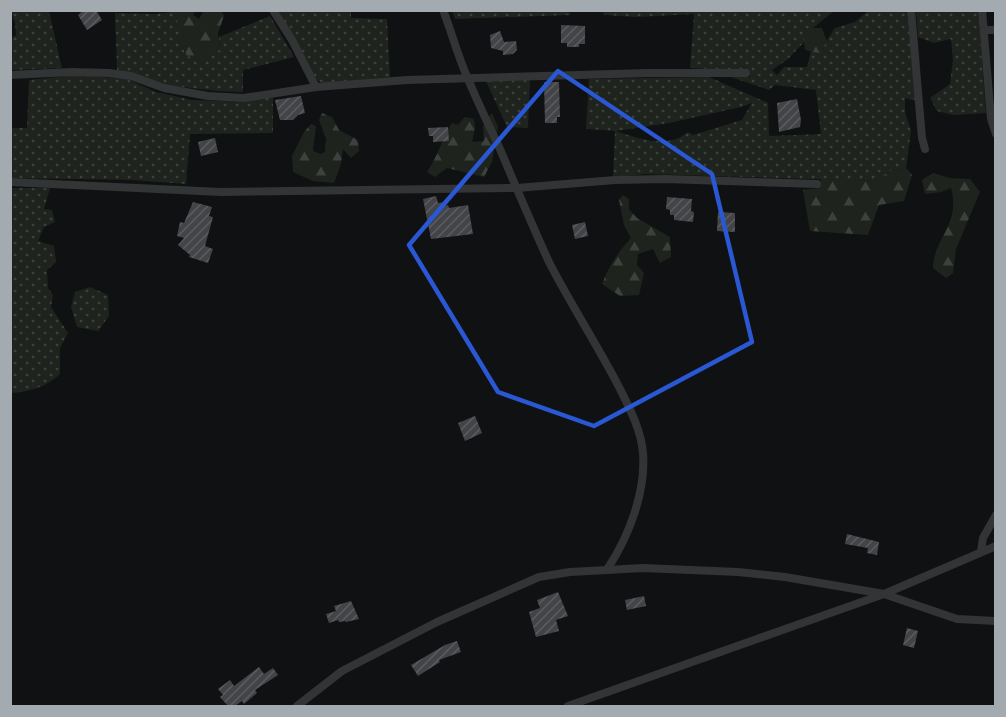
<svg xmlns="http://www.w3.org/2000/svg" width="1006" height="717" font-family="Ubuntu,sans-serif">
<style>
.grass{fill:url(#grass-dots);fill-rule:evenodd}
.forest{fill:url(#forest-firs)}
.building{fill:url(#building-hatch)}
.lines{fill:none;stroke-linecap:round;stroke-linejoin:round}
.street{stroke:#323436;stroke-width:8}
.marked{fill:none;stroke:#2a57d4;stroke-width:4.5;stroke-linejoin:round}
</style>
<defs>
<pattern id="grass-dots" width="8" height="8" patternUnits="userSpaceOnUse" patternTransform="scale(1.5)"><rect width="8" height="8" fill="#1e241d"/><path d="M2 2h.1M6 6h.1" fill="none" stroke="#3c413b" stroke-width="1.8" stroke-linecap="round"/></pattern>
<pattern id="forest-firs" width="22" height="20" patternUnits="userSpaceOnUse" patternTransform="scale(1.5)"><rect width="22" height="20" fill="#1e241d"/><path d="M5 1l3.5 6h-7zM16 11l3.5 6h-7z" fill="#3c413b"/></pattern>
<pattern id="building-hatch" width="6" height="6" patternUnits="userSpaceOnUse" patternTransform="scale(1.5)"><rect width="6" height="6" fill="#424447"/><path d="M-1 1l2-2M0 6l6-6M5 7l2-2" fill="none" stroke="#5a5c5f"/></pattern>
</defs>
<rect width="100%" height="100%" fill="#101112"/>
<g class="grass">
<path d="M 11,11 L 49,11 L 62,68 L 11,70 L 11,38 L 16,35 L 15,23 Z"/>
<path d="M 179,11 L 184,51 L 187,56 L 220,50 L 219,37 L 270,16 L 294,57 L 243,70 L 243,92 L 217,91 L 165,85 L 117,70 L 115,13 L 155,14 Z"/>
<path d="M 279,11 L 351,11 L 351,18 L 387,19 L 390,77 L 323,83 L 317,80 Z"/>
<path d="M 568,11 L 571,15 L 455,19 L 452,11 Z"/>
<path d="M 603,11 L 834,11 L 803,36 L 804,42 L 788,59 L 772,70 L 777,75 L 784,67 L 807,67 L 811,51 L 819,52 L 835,28 L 855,22 L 868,11 L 907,11 L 916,101 L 905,98 L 905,112 L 911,131 L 906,168 L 892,170 L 874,181 L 646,174 L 613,177 L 615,131 L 586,129 L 589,79 L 709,77 L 768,103 L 769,136 L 821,134 L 816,90 L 775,85 L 769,90 L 728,76 L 750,77 L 750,71 L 690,68 L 694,14 L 636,17 L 604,15 ZM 752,103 L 742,120 L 693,135 L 688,132 C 668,149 639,139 616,131 L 669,123 L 741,107 Z"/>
<path d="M 916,11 L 978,11 L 986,113 L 953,115 L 937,111 L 930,98 L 950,84 L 953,60 L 951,39 L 934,43 L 918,37 Z"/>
<path d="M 78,75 L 127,79 L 156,92 L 192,100 L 246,102 L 256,98 L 273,97 L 273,133 L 190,134 L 186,184 L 132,180 L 11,178 L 11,128 L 27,128 L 29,80 Z"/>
<path d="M 485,79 L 530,80 L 528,128 L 507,127 Z"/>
<path d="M 11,188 L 50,188 L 44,209 L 52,210 L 55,222 L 44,227 L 38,241 L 54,246 L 56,262 L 47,270 L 48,288 L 53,295 L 51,307 L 68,333 L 60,348 L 60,374 C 47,387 28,392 11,393 Z"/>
<path d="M 90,287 L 108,295 L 109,316 L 98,331 L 77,327 L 71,307 L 75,292 Z"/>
</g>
<g class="forest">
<path d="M 173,11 L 195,11 L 193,15 L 199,19 L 204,11 L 222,11 L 224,16 L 218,33 L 220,50 L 201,59 L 187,56 L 180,42 L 180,26 L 172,13 Z"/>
<path d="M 811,28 L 822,28 L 827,42 L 819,53 L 805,50 L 803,36 Z"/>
<path d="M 322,113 L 332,117 L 339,130 L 358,140 L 359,151 L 351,158 L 343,149 L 341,164 L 334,183 L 313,181 L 293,172 L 292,156 L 304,132 L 311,124 L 316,126 L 313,151 L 321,154 L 325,152 L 326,139 L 319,120 Z"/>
<path d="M 492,113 L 498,127 L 492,162 L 484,177 L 447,168 L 435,177 L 427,172 C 438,156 442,139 452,123 L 458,125 L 465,117 L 474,119 L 475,129 L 472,142 L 484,141 L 483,126 Z"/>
<path d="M 906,168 L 912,175 L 904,201 L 879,205 L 868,235 L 810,231 L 803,190 L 820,188 L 821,179 L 874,181 L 892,170 Z"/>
<path d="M 933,173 L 950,178 L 970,179 L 980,192 L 956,249 L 953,273 L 946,278 L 933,268 C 934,237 961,225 951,188 L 941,192 L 925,194 L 922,180 Z"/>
<path d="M 623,195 L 629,199 L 629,209 L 637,218 L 670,237 L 671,257 L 660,263 L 653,249 L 638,254 L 637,265 L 644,273 L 639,295 L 620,296 L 602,284 C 609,266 618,252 631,238 L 624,225 L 619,200 Z"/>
</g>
<g class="building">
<path d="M 84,10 L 96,10 L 102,20 L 87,30 L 78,15 Z"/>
<path d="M 561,25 L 585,26 L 585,44 L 579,44 L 579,47 L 567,47 L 567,43 L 561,43 Z"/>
<path d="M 500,31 L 504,42 L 516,41 L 517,50 L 513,54 L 503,55 L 503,51 L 491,48 L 490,35 Z"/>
<path d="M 544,82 L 559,82 L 560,117 L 557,117 L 557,123 L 545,123 Z"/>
<path d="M 301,96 L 305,113 L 298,115 L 293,120 L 280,120 L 275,100 Z"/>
<path d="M 797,99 L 801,120 L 800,127 L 779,132 L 777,103 Z"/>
<path d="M 448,127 L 449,141 L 433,142 L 433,136 L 429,136 L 428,128 Z"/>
<path d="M 215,138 L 218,152 L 201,156 L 198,142 Z"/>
<path d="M 436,196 L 438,203 L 444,202 L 445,206 L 448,205 L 449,208 L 468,205 L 473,234 L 431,239 L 423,199 Z"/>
<path d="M 667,197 L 692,199 L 691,211 L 694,212 L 693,222 L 674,220 L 674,215 L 670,215 L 670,210 L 666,209 Z"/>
<path d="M 193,202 L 212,207 L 209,216 L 213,217 L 205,246 L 213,249 L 208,263 L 189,257 L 190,255 L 178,245 L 184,238 L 177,236 L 180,222 L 184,223 Z"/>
<path d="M 718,212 L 735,213 L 735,232 L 717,231 Z"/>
<path d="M 585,222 L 588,236 L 575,239 L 572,225 Z"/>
<path d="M 475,416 L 482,433 L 465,441 L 458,423 Z"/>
<path d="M 847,534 L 879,542 L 877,555 L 867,553 L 868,548 L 845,544 Z"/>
<path d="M 558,592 L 568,616 L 556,620 L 559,631 L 536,637 L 529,612 L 540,608 L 537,600 Z"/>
<path d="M 644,596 L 646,606 L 627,610 L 625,600 Z"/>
<path d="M 351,601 L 359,619 L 346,622 L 345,621 L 339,622 L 338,620 L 329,623 L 326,614 L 336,611 L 334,606 Z"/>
<path d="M 907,628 L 918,631 L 914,648 L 903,645 Z"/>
<path d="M 457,641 L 461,652 L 439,660 L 440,662 L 418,676 L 411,665 L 445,645 Z"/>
<path d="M 259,667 L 264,674 L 273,668 L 278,675 L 255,690 L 257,693 L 244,704 L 242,701 L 235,706 L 228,706 L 220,697 L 223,695 L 218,689 L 230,680 L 234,686 Z"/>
</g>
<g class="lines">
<g class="street">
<path d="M 273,10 L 292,40 L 316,87"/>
<path d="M 443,10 C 452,33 458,57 468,79 C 478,103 489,126 500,149 C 516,187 532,225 549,262 C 571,305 598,346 620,389 C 630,409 641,430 643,453 C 646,492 629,536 608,568"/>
<path d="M 911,10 L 922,138 L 925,149"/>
<path d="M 982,10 L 991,119 L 996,134"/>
<path d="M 985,30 L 996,30"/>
<path d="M 10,75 L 72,72 L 109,73 L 131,76 L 164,88 L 208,96 L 244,98 L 316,87 L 407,80 L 649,73 L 746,73"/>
<path d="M 10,182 L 221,192 L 517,188 L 615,180 L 665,179 L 817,184"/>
<path d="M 981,551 L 983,538 L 996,515"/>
<path d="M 297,706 L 342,671 L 437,622 L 539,577 L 570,572 L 643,568 L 738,572 L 785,577 L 884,594 L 957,619 L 996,621"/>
<path d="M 568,706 L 884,594 L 996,546"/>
</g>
</g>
<path class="marked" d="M 558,71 L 712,174 L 752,342 L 594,426 L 498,392 L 409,245 Z"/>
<rect width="1006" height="717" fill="none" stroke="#a3abb1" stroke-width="24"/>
</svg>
